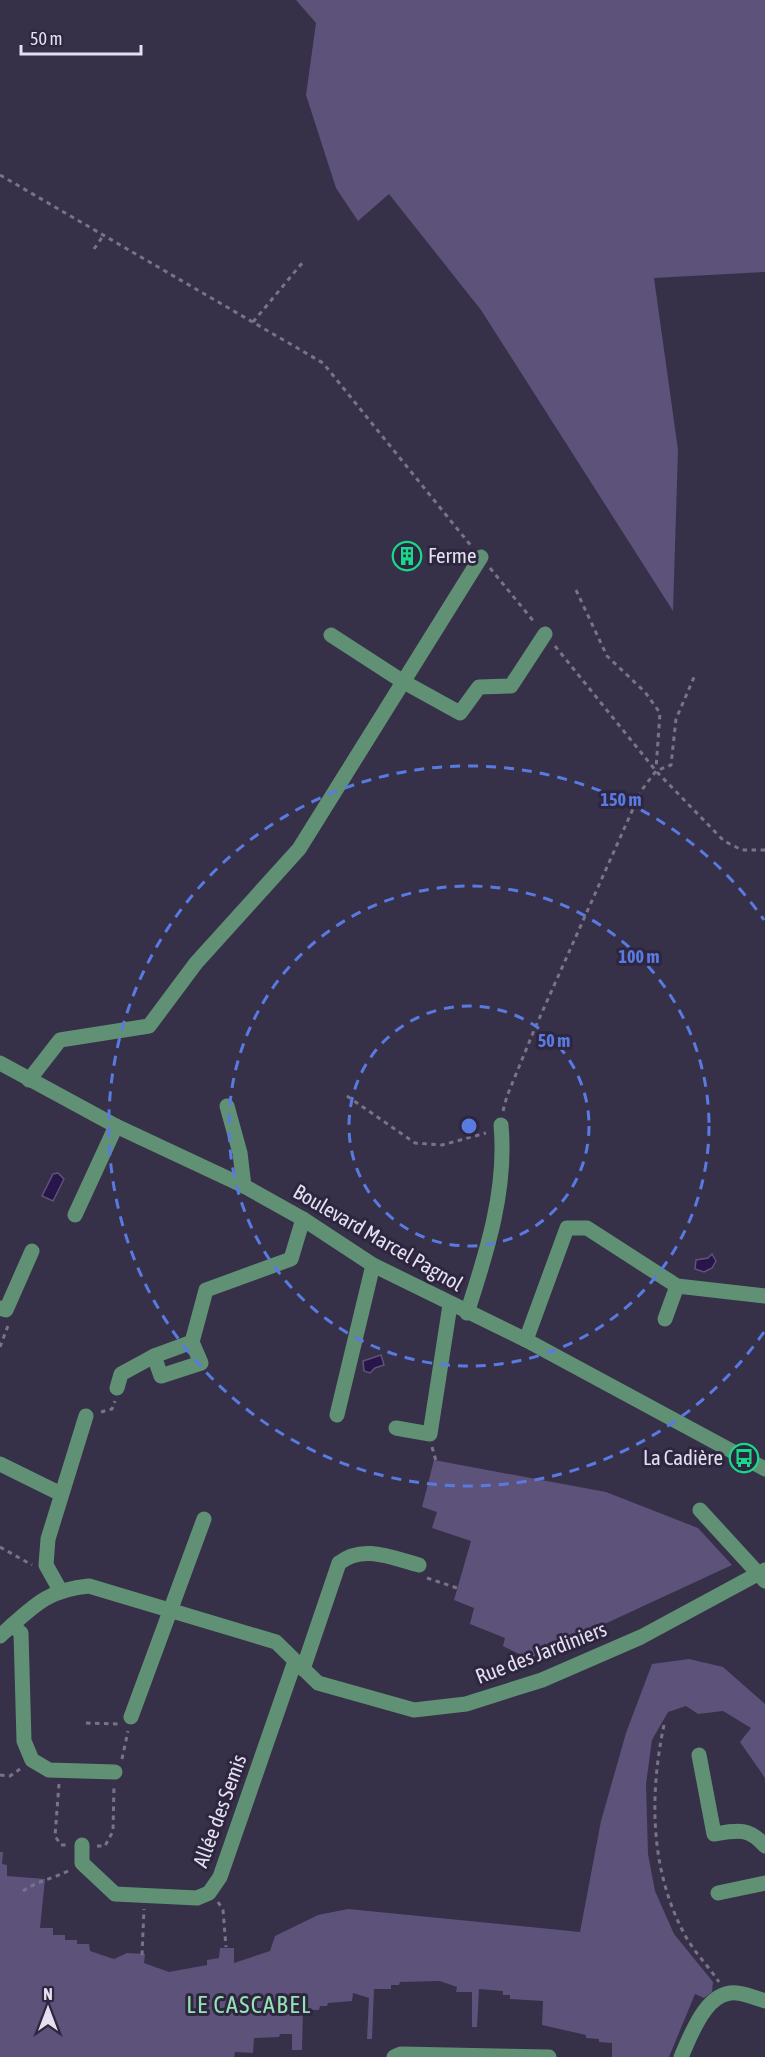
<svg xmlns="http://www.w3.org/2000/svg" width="765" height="2057" font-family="'Asap Condensed',sans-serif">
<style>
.green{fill:#5d5279}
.water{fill:#281549;stroke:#60527b;stroke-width:1.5}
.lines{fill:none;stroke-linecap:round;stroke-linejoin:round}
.path{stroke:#797389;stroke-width:3;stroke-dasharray:4.5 4.5;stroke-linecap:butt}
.minor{stroke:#619175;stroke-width:15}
.ring{fill:none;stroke:#597ae0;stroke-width:3;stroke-dasharray:10 8}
.labels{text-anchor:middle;stroke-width:6;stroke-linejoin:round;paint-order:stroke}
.poi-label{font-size:21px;fill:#e4e0f1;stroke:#2d263e;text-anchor:start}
.street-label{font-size:21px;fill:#e4e0f1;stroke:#2d263e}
.quarter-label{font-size:24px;letter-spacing:1.5px;fill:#95e3b5;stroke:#2d263e}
.centre{fill:#597ae0;stroke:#2d263e;stroke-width:3}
.ring-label{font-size:18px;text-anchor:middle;font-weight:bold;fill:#597ae0;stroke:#2d263e;stroke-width:6;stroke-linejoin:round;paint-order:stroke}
</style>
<rect width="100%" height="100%" fill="#373049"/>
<g class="green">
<path d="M 296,0 L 765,0 L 765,272 L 654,278 L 678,450 L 673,611 L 481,310 L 389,194 L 358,221 L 336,188 L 306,95 L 316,23 Z"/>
<path d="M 434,1460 L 606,1492 L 698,1528 L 732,1565 L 529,1659 L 503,1646 L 505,1638 L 470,1624 L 474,1608 L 454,1600 L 471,1541 L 432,1528 L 437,1512 L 422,1507 Z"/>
<path d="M 689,1659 L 723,1667 L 765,1704 L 765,1778 L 740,1742 L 751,1728 L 723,1711 L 698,1714 L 686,1706 L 668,1712 L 652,1740 L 646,1784 L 648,1854 L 655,1891 L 674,1934 L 713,1982 L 712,1992 L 704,1998 L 695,1994 L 669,2057 L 612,2057 L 612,2043 L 599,2042 L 599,2039 L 586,2038 L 586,2035 L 542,2025 L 543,2001 L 510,1999 L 510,1995 L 503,1995 L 503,1991 L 479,1989 L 477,2027 L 472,2027 L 472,1992 L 456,1992 L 457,1987 L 440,1981 L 400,1982 L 399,1985 L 391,1985 L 391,1989 L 374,1989 L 372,2039 L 367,2039 L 369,1998 L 353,1993 L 352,2001 L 328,2003 L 327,2006 L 320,2006 L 319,2010 L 303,2010 L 302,2050 L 292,2050 L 292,2034 L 280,2034 L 279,2037 L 254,2038 L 253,2053 L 235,2052 L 234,2057 L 0,2057 L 0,1852 L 3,1852 L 2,1864 L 7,1865 L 7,1876 L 45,1879 L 40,1928 L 53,1928 L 53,1935 L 65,1935 L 65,1940 L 77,1940 L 77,1944 L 89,1944 L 90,1951 L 114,1959 L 127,1953 L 145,1954 L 144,1963 L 169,1972 L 207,1965 L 207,1960 L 219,1958 L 220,1948 L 234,1948 L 234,1963 L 270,1951 L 275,1936 L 318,1915 L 348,1909 L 580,1932 L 601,1821 L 626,1733 L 652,1664 Z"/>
</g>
<g class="water">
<path d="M 58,1173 L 64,1179 L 53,1201 L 42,1196 L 53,1174 Z"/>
<path d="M 712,1254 L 716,1261 L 712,1268 L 704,1272 L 695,1269 L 696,1260 L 708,1258 Z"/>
<path d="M 381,1355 L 384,1365 L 375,1368 L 370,1373 L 364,1371 L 363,1361 Z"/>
</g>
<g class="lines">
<g class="path">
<path d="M 0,175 L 323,363 L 472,547"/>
<path d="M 94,249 L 103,236"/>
<path d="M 253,322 L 303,262"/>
<path d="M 490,568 L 535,623"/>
<path d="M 576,590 L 607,656 L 645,692 L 660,713 L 656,769"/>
<path d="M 555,646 L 656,771 L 724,841 L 742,850 L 765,850"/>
<path d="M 347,1096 L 415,1143 L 442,1145 L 486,1133"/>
<path d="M 503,1111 L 507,1096 L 535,1028 L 641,791 L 656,771 L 671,765 L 676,719 L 695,675"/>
<path d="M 0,1347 L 9,1323"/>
<path d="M 101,1412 L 112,1409 L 115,1401"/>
<path d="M 432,1447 L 436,1461"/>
<path d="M 0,1547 L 32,1565"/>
<path d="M 427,1578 L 457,1588"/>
<path d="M 86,1723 L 118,1724"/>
<path d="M 664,1725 C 649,1796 650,1872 686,1937 C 695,1953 709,1967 719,1982"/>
<path d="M 122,1759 L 128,1731"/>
<path d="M 0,1775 L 10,1776 L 20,1769"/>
<path d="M 59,1784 L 55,1836 L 61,1845 L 69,1845"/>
<path d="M 97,1846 L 105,1846 L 113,1831 L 114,1785"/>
<path d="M 23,1891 C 39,1880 53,1879 70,1870"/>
<path d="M 218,1902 L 223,1910 L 226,1947"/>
<path d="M 142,1955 L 144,1909"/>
</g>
<g class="minor">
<path d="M 331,635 L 402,681 L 460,713 L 479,687 L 511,686 L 545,634"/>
<path d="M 0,1063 L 116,1126 L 244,1186 L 303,1219 L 373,1265 L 526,1340 L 765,1469"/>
<path d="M 29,1080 L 60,1040 L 149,1026 L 196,963 L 299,849 L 481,557"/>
<path d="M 227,1106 L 240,1153 L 244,1186"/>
<path d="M 75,1215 L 116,1126"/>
<path d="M 0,1308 L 6,1310 L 32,1251"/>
<path d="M 467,1313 C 487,1252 507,1189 501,1125"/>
<path d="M 665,1319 L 677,1286"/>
<path d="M 526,1340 L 567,1228 L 587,1228 L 677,1286 L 765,1296"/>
<path d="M 154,1356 L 161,1376 L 201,1363 L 192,1342"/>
<path d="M 117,1388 L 121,1374 L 154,1356 L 192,1342 L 206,1290 L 291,1259 L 303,1219"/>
<path d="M 337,1415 L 373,1265"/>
<path d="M 396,1428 L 430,1434 L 450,1305"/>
<path d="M 0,1464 L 61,1494"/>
<path d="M 700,1510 L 765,1581"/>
<path d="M 60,1590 L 46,1565 L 48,1539 L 86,1416"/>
<path d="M 12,1625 L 21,1633 L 24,1741 L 32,1760 L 49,1770 L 115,1772"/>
<path d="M 0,1636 C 32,1608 45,1590 89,1586 L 276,1642 L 318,1683 L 414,1710 L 466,1704 L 542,1680 L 641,1637 L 765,1570"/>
<path d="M 303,1669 L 339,1563 C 363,1544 392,1558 419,1565"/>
<path d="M 131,1717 L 204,1519"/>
<path d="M 699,1755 L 714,1834 C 737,1830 749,1827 765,1846"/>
<path d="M 82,1845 L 82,1863 L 115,1894 L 197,1898 L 209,1893 L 220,1877 L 295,1661"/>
<path d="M 718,1893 L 765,1883"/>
<path d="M 394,2057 L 401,2054 L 549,2057"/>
<path d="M 681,2057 C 691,2035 706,1990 737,1993 C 746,1994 756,1998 765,2001"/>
</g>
</g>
<g class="ring">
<circle cx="469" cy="1126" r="120"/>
<circle cx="469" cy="1126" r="240"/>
<path d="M764 1332A360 360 0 1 1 764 920"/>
</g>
<defs>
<g id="building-ring" transform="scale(1.5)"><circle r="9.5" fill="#2d263e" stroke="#18d989" stroke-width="1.5"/><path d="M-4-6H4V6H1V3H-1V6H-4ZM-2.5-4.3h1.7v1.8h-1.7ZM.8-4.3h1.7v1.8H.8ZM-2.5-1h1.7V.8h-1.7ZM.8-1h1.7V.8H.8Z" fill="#18d989"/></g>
<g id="bus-ring" transform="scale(1.5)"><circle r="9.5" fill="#2d263e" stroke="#18d989" stroke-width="1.5"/><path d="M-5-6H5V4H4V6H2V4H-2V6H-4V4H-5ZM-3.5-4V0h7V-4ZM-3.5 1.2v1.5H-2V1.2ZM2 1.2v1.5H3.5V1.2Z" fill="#18d989"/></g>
</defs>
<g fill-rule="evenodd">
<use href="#building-ring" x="407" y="556"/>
<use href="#bus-ring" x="744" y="1458"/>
</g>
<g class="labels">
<g class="poi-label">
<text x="428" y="563">Ferme</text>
<text x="723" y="1465" text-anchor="end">La Cadière</text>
</g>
<g class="street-label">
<text transform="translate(378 1238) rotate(30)" y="7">Boulevard Marcel Pagnol</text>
<text transform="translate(541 1653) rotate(-21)" y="7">Rue des Jardiniers</text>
<text transform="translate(220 1811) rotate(-70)" y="7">Allée des Semis</text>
</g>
<g class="quarter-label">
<text x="249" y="2013">LE CASCABEL</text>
</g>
</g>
<circle cx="469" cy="1126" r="9" class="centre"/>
<g class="ring-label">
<text x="621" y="806">150 m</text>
<text x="639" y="963">100 m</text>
<text x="554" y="1047">50 m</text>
</g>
<g transform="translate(48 2009)" stroke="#2d263e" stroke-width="4.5" paint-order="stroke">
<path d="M0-4.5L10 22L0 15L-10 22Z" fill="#e4e0f1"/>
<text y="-9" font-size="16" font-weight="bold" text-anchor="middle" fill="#e4e0f1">N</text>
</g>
<path d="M21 45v9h120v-9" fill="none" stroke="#e4e0f1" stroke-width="3"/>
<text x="30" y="45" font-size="18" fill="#e4e0f1" stroke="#2d263e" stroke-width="4.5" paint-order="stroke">50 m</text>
</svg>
